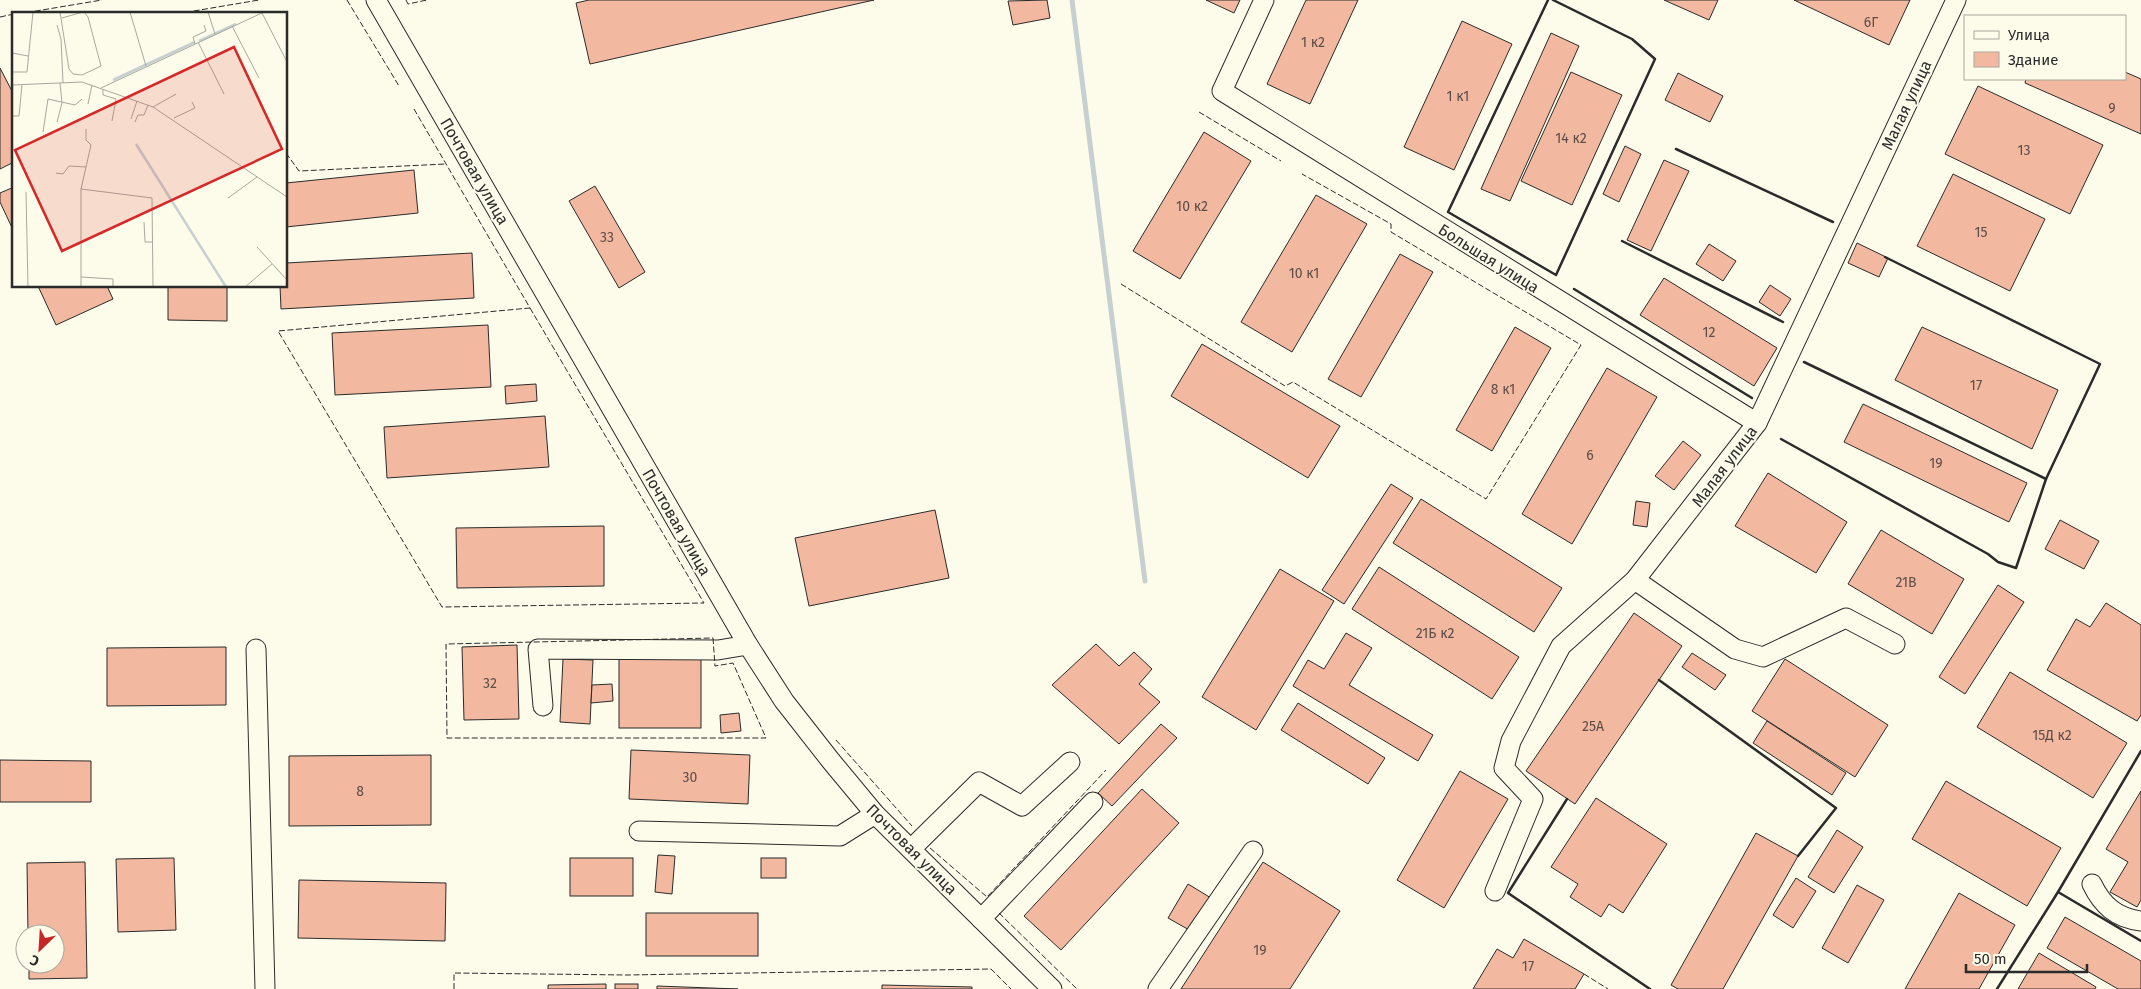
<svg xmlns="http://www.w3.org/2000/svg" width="2141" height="989" font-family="'Fira Sans',sans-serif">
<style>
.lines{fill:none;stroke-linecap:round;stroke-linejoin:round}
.stream{stroke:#c7d0d0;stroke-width:5}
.building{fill:#f2b8a0;stroke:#2b2b2b}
.minor-casing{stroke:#2b2b2b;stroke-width:21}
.minor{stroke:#fdfbea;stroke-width:19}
.fence{stroke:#2b2b2b;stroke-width:1;stroke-dasharray:6 2.5;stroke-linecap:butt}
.wall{stroke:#2b2b2b;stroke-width:2.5}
.labels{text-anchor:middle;stroke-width:4;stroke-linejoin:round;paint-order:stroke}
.number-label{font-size:14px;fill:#5d4e48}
.street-label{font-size:16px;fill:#2b2b2b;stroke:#fdfbea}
.inset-river{fill:none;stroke:#c7d0d0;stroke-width:2.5}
.inset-road{fill:none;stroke:#a9a89e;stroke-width:1}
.view{fill:#d62828;fill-opacity:0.15;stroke:#d62828;stroke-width:2.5}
.inset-edge{fill:none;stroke:#2b2b2b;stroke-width:2.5}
</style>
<rect width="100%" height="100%" fill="#fdfbea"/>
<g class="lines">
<path class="stream" d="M 1072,0 L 1145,581"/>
</g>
<g class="building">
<path d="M 589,0 L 874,0 L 590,64 L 576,3 Z"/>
<path d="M 1047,0 L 1050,18 L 1013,25 L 1008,1 Z"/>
<path d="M 1206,0 L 1240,0 L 1234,13 Z"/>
<path d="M 1306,0 L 1358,0 L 1310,104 L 1267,84 Z"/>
<path d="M 1664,0 L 1718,0 L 1709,20 Z"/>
<path d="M 1794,0 L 1910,0 L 1889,45 Z"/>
<path d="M 1462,21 L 1512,44 L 1454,170 L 1404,147 Z"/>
<path d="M 1551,33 L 1579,46 L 1510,201 L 1481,189 Z"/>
<path d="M 0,68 L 14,95 L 14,162 L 0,169 Z"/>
<path d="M 1571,72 L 1622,95 L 1572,205 L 1521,181 Z"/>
<path d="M 2125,72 L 2141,79 L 2141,134 L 2025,83 L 2026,79 L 2125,79 Z"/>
<path d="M 1678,73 L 1723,96 L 1710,122 L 1665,100 Z"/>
<path d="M 1978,86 L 2103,145 L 2070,214 L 1945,154 Z"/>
<path d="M 1204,132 L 1251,161 L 1180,279 L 1133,251 Z"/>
<path d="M 1625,146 L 1641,154 L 1619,202 L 1603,194 Z"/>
<path d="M 1664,160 L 1689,171 L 1651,251 L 1627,240 Z"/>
<path d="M 414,170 L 418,213 L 286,227 L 286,183 Z"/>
<path d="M 1953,174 L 2045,219 L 2010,291 L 1917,246 Z"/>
<path d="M 595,186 L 645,272 L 619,288 L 569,201 Z"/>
<path d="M 14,187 L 14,232 L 0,202 L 0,193 Z"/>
<path d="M 1316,195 L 1367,224 L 1292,352 L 1241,322 Z"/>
<path d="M 1857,243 L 1888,258 L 1879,277 L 1848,263 Z"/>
<path d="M 1709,244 L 1736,261 L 1723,281 L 1696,264 Z"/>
<path d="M 472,253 L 474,298 L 281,309 L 280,286 L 286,286 L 286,263 Z"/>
<path d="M 1400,254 L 1433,272 L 1361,397 L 1328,379 Z"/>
<path d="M 1664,278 L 1777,348 L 1754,386 L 1640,315 Z"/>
<path d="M 1770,285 L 1791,299 L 1780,316 L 1759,302 Z"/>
<path d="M 38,286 L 107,286 L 113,299 L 56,325 Z"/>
<path d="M 168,286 L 227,287 L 227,321 L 168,320 Z"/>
<path d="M 488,325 L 491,387 L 335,395 L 332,333 Z"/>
<path d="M 1515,327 L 1551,348 L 1492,451 L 1456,430 Z"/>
<path d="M 1922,327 L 2058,390 L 2032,449 L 1895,380 Z"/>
<path d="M 1202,344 L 1340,426 L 1308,478 L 1171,396 Z"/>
<path d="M 1607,368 L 1657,397 L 1572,544 L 1522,514 Z"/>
<path d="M 536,384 L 537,401 L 506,404 L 505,386 Z"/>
<path d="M 1863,404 L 2027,483 L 2009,522 L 1844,442 Z"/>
<path d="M 545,416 L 549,467 L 387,478 L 384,427 Z"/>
<path d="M 1683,441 L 1701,455 L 1674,490 L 1655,476 Z"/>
<path d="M 1768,473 L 1847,522 L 1816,573 L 1735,526 Z"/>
<path d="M 1391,484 L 1413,498 L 1344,604 L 1322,590 Z"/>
<path d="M 1421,499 L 1562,588 L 1534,632 L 1393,543 Z"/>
<path d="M 1636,501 L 1650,503 L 1647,527 L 1633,525 Z"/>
<path d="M 935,510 L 949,578 L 809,606 L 795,538 Z"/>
<path d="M 2060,520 L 2099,541 L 2084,569 L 2045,549 Z"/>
<path d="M 604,526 L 604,586 L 457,588 L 456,528 Z"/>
<path d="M 1881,530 L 1964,579 L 1932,634 L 1848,584 Z"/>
<path d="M 1379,567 L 1519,657 L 1492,699 L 1352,609 Z"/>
<path d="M 1280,569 L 1334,601 L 1256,730 L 1202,697 Z"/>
<path d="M 1998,585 L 2024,602 L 1965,694 L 1939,677 Z"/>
<path d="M 2106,603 L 2141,625 L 2141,715 L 2137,721 L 2047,670 L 2076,619 L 2090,627 Z"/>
<path d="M 1634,613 L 1682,646 L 1575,804 L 1526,771 Z"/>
<path d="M 1346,633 L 1372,648 L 1349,685 L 1433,735 L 1418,761 L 1293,686 L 1308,660 L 1324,669 Z"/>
<path d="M 1096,644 L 1119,666 L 1134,652 L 1152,669 L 1139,684 L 1160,702 L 1119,744 L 1052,685 Z"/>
<path d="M 517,645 L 519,719 L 464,720 L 462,647 Z"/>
<path d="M 226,647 L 226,705 L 107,706 L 107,648 Z"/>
<path d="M 1692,653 L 1726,675 L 1715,690 L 1682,667 Z"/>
<rect x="619" y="656" width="82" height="72"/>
<path d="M 563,659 L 593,660 L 590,724 L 560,722 Z"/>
<path d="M 1785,659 L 1888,725 L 1855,777 L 1752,711 Z"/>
<path d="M 2010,672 L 2127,743 L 2093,798 L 1977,727 Z"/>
<path d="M 612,684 L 613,701 L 591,703 L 592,685 Z"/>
<path d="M 1298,703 L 1385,758 L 1368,784 L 1281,730 Z"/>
<path d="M 739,713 L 741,731 L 721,733 L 720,715 Z"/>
<path d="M 1767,721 L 1846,773 L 1832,795 L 1753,743 Z"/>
<path d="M 1161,724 L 1177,738 L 1112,806 L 1098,793 Z"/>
<path d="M 631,750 L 750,755 L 748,804 L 629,799 Z"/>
<path d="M 431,755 L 431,825 L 289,826 L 289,756 Z"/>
<path d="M 0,760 L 91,761 L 91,802 L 0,802 Z"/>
<path d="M 1460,771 L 1508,799 L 1444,908 L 1397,880 Z"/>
<path d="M 1946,781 L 2061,848 L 2027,906 L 1912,839 Z"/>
<path d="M 1142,789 L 1179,823 L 1061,950 L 1024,916 Z"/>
<path d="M 2141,791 L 2141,900 L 2137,907 L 2110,892 L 2128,862 L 2106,849 Z"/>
<path d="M 1596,798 L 1667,844 L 1623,913 L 1609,904 L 1601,917 L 1570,897 L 1578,884 L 1551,867 Z"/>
<path d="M 1837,830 L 1863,847 L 1834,893 L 1808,877 Z"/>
<path d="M 1756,833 L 1798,856 L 1723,989 L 1678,989 L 1671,985 Z"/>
<path d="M 658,855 L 675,856 L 672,894 L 655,892 Z"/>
<path d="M 174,858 L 176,930 L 118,932 L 116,859 Z"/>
<rect x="570" y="858" width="63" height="38"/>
<rect x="761" y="858" width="25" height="20"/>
<path d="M 85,862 L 87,978 L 29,979 L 29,964 L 55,964 L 55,934 L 28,934 L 27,863 Z"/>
<path d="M 1263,862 L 1340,911 L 1290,989 L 1181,989 Z"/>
<path d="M 1796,878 L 1816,891 L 1793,928 L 1773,915 Z"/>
<path d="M 299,880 L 446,883 L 445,941 L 298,938 Z"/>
<path d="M 1188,884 L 1211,898 L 1191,931 L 1168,918 Z"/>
<path d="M 1857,885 L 1884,900 L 1848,963 L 1822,948 Z"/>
<path d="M 1959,893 L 2015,925 L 1979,989 L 1905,989 Z"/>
<rect x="646" y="913" width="112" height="43"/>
<path d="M 2065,917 L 2141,961 L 2141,989 L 2118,989 L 2047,948 Z"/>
<path d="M 1524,939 L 1584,974 L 1575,989 L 1473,989 L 1497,949 L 1513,958 Z"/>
<path d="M 2039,953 L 2096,987 L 2095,989 L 2018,989 Z"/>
<path d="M 606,984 L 606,989 L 548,989 L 548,985 Z"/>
<rect x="615" y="984" width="23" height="5"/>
<path d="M 882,985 L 972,987 L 972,989 L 882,989 Z"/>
<path d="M 657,986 L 738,989 L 657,989 Z"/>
</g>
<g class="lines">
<g class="minor-casing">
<g id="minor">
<path d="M 376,0 L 748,645 L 784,701 L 831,761 L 875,814 L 1052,989"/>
<path d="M 1264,0 L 1222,91 L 1757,423"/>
<path d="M 1635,580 L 1735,649 L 1763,657 L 1846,618 L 1895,644"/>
<path d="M 256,649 L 265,989"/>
<path d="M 543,706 L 538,649 L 718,650 L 748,645"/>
<path d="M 639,831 L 840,836 L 875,814"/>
<path d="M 911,849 L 979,782 L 1022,806 L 1070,762"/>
<path d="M 2092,884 C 2102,905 2116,918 2141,921"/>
<path d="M 1495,891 L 1533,799 L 1504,768 L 1511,741 L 1561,646 L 1635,580 L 1757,423 L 1956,0"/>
<path d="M 981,919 L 1093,802"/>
<path d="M 1158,989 L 1253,851"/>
</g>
</g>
<use href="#minor" class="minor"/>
<g class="fence">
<path d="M 347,0 L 399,86"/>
<path d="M 406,0 L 408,4 L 427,0"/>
<path d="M 18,14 L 102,0"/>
<path d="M 190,14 L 188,12 L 259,0"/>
<path d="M 0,17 L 14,14"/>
<path d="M 414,109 L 530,308"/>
<path d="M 1199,112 L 1281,161"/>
<path d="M 286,153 L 299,171 L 446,164"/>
<path d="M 1121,284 L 1285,386 L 1293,382 L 1486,499 L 1581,345 L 1391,232 L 1391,224 L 1302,174"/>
<path d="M 530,308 L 704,603 L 442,607 L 278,331 Z"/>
<path d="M 713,638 L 715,666 L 733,663 L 766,738 L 447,738 L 446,644 Z"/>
<path d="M 836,740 L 912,826"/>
<path d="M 930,848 L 987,897 L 1106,770"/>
<path d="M 999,913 L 1077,989"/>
<path d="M 1584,974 L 1608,989"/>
<path d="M 454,989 L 454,973 L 627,975 L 991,969 L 1011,989"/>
</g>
<g class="wall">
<path d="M 1548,0 L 1448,212 L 1556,275 L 1655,59 L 1632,39 L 1553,0"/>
<path d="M 1676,149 L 1833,222"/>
<path d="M 1622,241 L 1783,322"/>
<path d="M 1574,289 L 1752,398"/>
<path d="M 1804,362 L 2046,479"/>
<path d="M 1781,439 L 1988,554 L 1998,562 L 2016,568 L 2046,479 L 2100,364 L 1885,257"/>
<path d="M 1659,680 L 1836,808 L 1798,856"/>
<path d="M 1567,799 L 1508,893 L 1650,989"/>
<path d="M 2058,892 L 2141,941"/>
<path d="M 1997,989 L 2058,892 L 2141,751"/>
</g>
</g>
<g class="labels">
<g class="number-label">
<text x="1871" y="27">6Г</text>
<text x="1313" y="47">1 к2</text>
<text x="1458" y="101">1 к1</text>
<text x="2112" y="113">9</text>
<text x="1571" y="143">14 к2</text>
<text x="2024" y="155">13</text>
<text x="1192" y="211">10 к2</text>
<text x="1981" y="237">15</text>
<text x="607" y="242">33</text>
<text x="1304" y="278">10 к1</text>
<text x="1709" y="337">12</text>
<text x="1976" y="390">17</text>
<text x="1503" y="394">8 к1</text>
<text x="1590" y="460">6</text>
<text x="1936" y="468">19</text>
<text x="1906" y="587">21В</text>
<text x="1435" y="638">21Б к2</text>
<text x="490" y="688">32</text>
<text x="1593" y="731">25А</text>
<text x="2052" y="740">15Д к2</text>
<text x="690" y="782">30</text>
<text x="360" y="796">8</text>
<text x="1260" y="955">19</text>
<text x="1528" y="971">17</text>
</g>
<g class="street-label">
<text transform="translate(1906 105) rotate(-65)" y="6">Малая улица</text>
<text transform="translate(475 171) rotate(60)" y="6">Почтовая улица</text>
<text transform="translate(1489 258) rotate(32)" y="6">Большая улица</text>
<text transform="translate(1724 466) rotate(-53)" y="6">Малая улица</text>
<text transform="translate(677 522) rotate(60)" y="6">Почтовая улица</text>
<text transform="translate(912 849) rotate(45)" y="6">Почтовая улица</text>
</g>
</g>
<g transform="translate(12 12)">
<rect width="275" height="275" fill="#fdfbea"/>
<path class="inset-river" d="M 187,29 L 224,12M 101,68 L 183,30M 124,132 L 214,275"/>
<path class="inset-road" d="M 48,0 L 57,57 L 61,62 L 70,63 L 89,54 L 76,5 L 72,0M 118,0 L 134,54M 196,0 L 203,22M 250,1 L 275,50M 50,6 L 71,0M 45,13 L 49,27 L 51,71M 220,14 L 247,66M 186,30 L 212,82M 183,32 L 181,25 L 194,19 L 192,13M 0,41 L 16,44M 0,60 L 15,60 L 21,0M 0,73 L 70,70 L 141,95 L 275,185M 89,76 L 252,0M 91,77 L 91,83 L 104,87 L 100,109M 76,92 L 80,73M 141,95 L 164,82M 0,104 L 7,104 L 10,73M 162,106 L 183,96 L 180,90M 119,107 L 125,89M 45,110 L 50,91 L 48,71M 123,110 L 126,103 L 132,103 L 136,93M 31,120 L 36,87 L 63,93 L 70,87M 44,161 L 51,162 L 57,154 L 74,155M 69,177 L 140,186 L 141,275M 14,180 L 16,275M 216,186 L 245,165M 132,210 L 133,230 L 140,230M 245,235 L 275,268M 69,265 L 101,267 L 101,275M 69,275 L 69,177 L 79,133 L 74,128 L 74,117M 233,275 L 260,252"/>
<path class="view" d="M 222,35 L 270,137 L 50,239 L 3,138 Z"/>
<rect width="275" height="275" class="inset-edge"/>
</g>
<rect x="1964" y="15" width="162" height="65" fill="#fdfbea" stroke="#a9a89e"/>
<rect x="1974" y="31" width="25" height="8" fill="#fdfbea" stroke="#a9a89e"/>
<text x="2008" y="40" font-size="15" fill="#2b2b2b">Улица</text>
<rect x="1974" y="52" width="25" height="15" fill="#f2b8a0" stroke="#a9a89e"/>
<text x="2008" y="65" font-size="15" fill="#2b2b2b">Здание</text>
<g transform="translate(40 949) rotate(205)"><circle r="24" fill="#fdfbea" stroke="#a9a89e"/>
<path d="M0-4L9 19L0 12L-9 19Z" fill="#c62828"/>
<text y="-8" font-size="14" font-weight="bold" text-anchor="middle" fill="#2b2b2b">С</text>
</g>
<path d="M1966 964v8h121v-8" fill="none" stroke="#2b2b2b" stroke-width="2.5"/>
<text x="1974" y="964" font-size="15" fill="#2b2b2b" stroke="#fdfbea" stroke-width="4" paint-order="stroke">50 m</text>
</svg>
